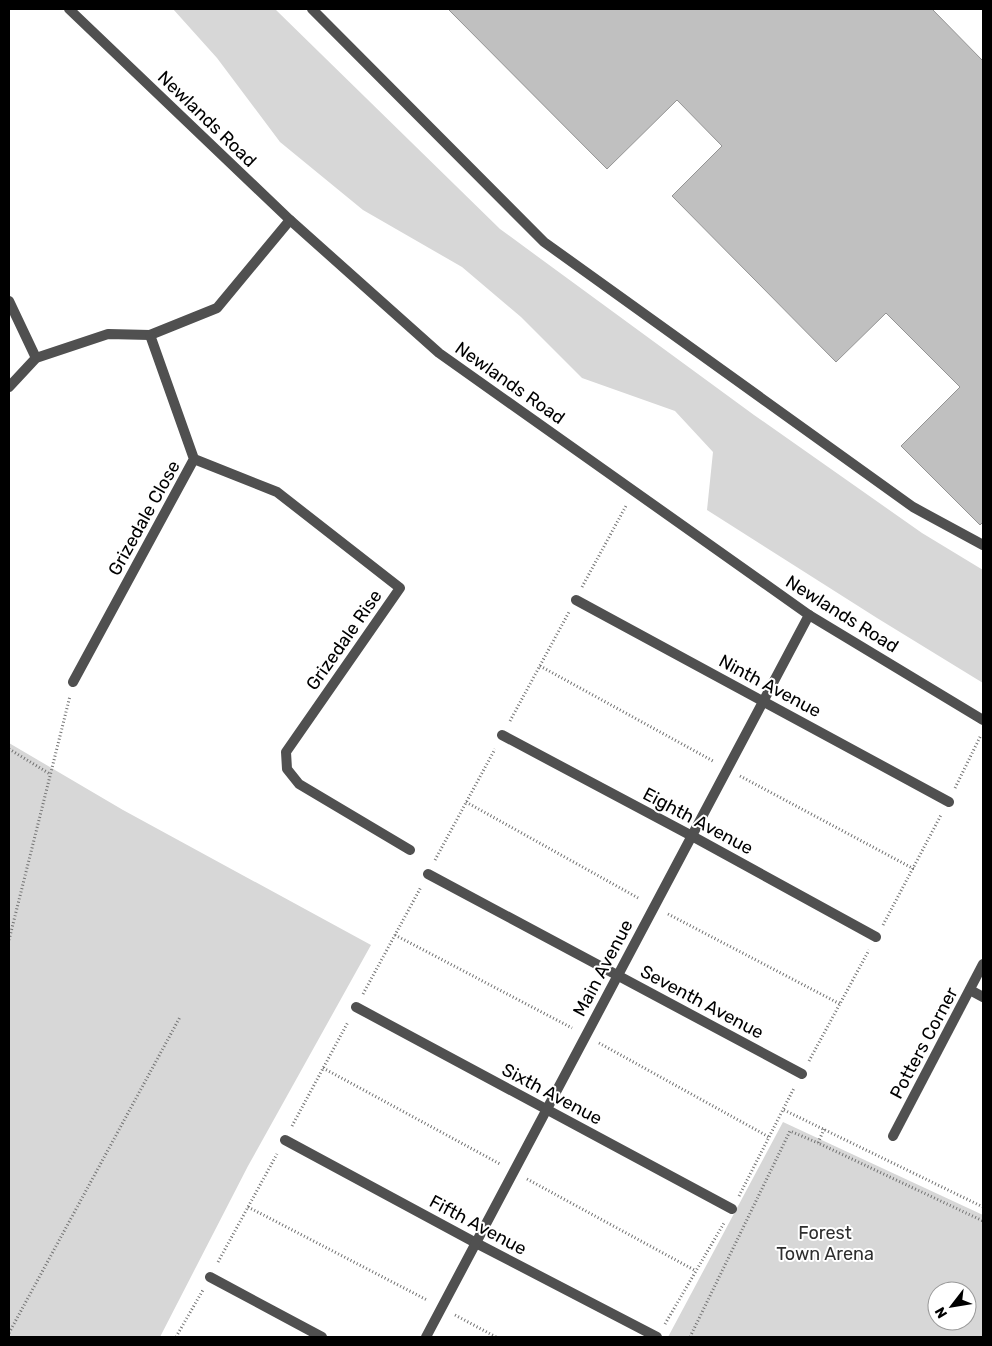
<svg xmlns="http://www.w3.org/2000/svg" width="992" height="1346" font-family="Rubik,sans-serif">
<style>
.green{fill:#d7d7d7;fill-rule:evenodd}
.building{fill:#c0c0c0;stroke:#949494}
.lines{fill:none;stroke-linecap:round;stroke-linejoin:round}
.path{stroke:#727272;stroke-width:3;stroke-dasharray:1 2.5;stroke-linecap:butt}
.lane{stroke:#505050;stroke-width:10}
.street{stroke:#505050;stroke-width:10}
.labels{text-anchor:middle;stroke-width:4;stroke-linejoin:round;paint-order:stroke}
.street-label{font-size:18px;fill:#000;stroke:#fff}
.park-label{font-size:18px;fill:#2e2e2e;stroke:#fff}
</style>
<rect width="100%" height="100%" fill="#fff"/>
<g class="green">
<path d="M 173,9 L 275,9 L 500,229 L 754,415 L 922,533 L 983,570 L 983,683 L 877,618 L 707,510 L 713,452 L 675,411 L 582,378 L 521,317 L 462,267 L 363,210 L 280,142 L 217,58 Z"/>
<path d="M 9,743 L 123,810 L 371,945 L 248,1166 L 160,1337 L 9,1337 Z"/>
<path d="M 783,1122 L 983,1215 L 983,1337 L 668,1337 ZM 937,1291 L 967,1291 L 967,1321 L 937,1321 Z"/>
</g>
<path class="building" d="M 448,9 L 932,9 L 983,61 L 983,522 L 980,525 L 901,446 L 960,387 L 886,313 L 836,362 L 672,196 L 722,146 L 677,100 L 607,169 Z"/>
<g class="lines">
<g class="path">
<path d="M 582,587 L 627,504"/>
<path d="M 540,666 L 713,761"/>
<path d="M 510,721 L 569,612"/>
<path d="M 9,749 L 50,774"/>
<path d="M 740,776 L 914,869"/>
<path d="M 955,788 L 981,735"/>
<path d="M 466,802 L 640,899"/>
<path d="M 435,860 L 495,749"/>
<path d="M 668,914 L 840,1004"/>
<path d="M 883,925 L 941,815"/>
<path d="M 395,935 L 572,1028"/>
<path d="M 9,940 L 70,696"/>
<path d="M 363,994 L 421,887"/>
<path d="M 599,1043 L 769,1137"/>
<path d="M 809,1061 L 869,950"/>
<path d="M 323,1068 L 500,1164"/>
<path d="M 784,1110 L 983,1207"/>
<path d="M 292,1126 L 348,1022"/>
<path d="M 824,1129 L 818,1143 L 983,1221"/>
<path d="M 527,1179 L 696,1271"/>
<path d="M 739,1196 L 794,1088"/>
<path d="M 248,1207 L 427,1300"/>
<path d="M 218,1262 L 277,1154"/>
<path d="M 455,1315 L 496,1337"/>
<path d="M 665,1324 L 724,1223"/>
<path d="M 9,1333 L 180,1017"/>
<path d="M 176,1337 L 203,1290"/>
<path d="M 690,1337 L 790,1131 L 818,1143"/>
</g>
<path class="lane" d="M 312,9 L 544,242 L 913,507 L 983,545"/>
<g class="street">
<path d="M 69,9 L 290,220 L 439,353 L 809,615 L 983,720"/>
<path d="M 9,301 L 36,358"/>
<path d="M 9,387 L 36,358 L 108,334 L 150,335 L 217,308 L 290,220"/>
<path d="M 194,459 L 277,492 L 400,588 L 286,752 L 287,769 L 299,784 L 410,850"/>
<path d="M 576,600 L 949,802"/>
<path d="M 73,682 L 194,459 L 150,335"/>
<path d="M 502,735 L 692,836 L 876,937"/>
<path d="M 428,874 L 802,1074"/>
<path d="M 970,990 L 983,997"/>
<path d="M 356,1007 L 732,1209"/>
<path d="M 893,1136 L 983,964"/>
<path d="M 285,1140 L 476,1243 L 657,1337"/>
<path d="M 210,1277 L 322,1337"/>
<path d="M 426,1337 L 809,615"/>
</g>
</g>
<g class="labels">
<g class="street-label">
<text transform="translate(207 119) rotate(44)" y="6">Newlands Road</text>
<text transform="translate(510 383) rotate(35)" y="6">Newlands Road</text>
<text transform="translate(144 518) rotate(-61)" y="6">Grizedale Close</text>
<text transform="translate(842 614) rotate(32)" y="6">Newlands Road</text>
<text transform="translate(344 640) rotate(-55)" y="6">Grizedale Rise</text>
<text transform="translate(770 686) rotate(28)" y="6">Ninth Avenue</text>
<text transform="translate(698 821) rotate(28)" y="6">Eighth Avenue</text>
<text transform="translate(603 968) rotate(-62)" y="6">Main Avenue</text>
<text transform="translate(702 1002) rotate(28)" y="6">Seventh Avenue</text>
<text transform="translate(924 1043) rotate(-62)" y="6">Potters Corner</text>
<text transform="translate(552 1094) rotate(28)" y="6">Sixth Avenue</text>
<text transform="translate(478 1225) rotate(28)" y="6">Fifth Avenue</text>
</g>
<g class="park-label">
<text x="825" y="1239">Forest<tspan x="825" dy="21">Town Arena</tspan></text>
</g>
</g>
<rect width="992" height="1346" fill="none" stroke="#000000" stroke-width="20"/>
<g transform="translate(952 1306) rotate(239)"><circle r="24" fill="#ffffff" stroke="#999999"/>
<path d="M0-4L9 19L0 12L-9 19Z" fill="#000000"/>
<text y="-8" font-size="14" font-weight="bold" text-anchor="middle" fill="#000000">N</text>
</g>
</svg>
